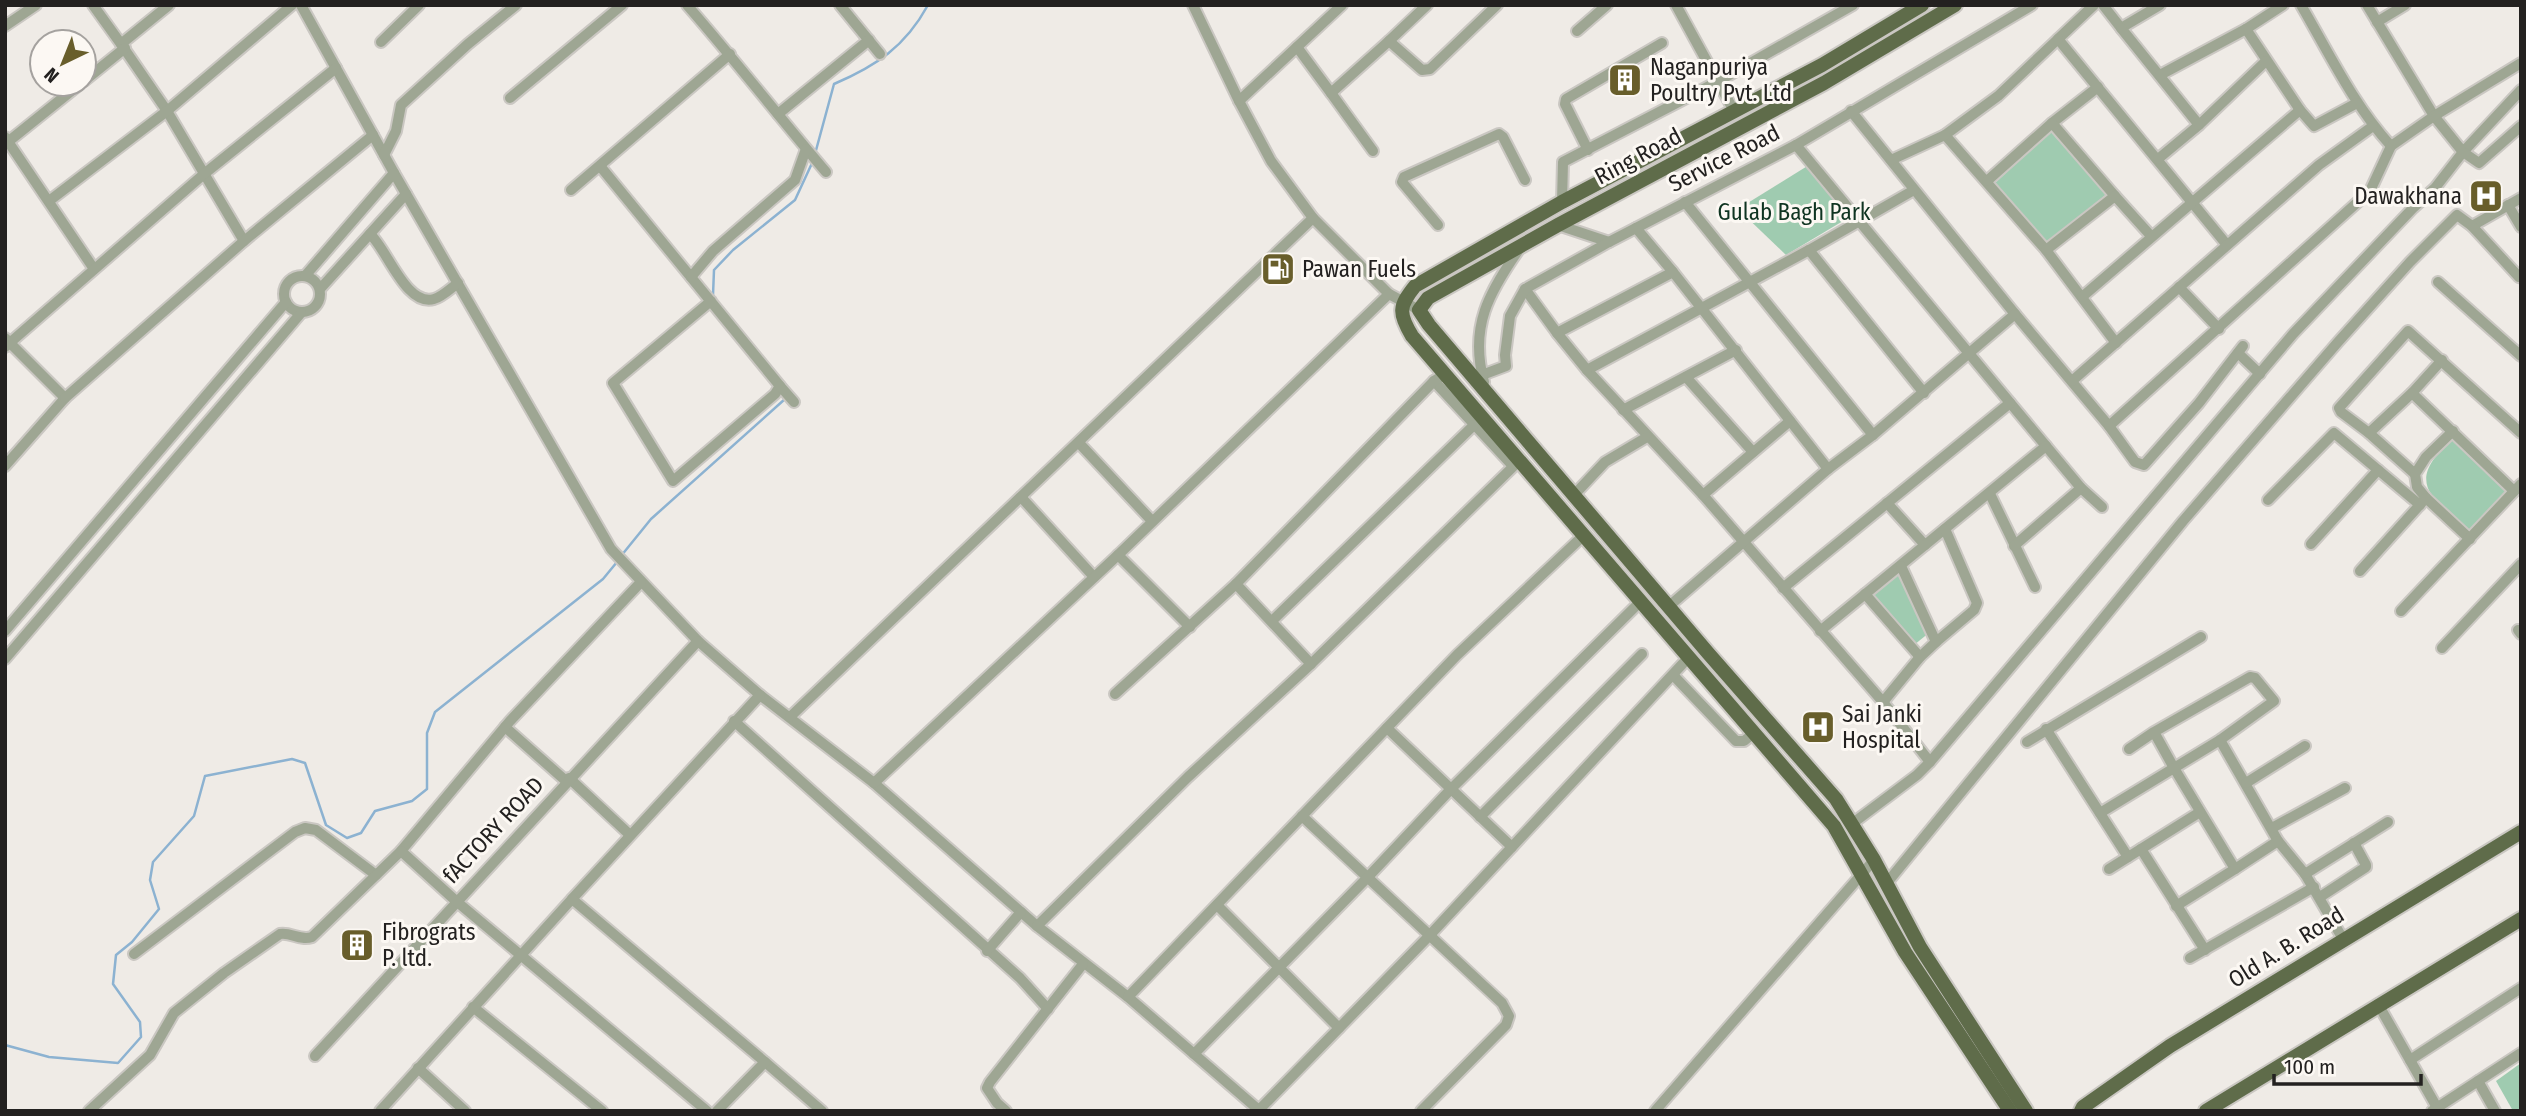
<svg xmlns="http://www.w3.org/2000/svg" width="2526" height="1116" font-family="'Fira Sans Condensed',sans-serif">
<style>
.green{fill:#9fcbb0}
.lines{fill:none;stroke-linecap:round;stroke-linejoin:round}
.stream{stroke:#8cb2d1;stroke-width:2.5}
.minor-casing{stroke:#cac7c2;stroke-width:14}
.major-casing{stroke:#cac7c2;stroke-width:18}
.minor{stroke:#9ea693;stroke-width:10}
.major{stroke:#5f6c4a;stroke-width:14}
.labels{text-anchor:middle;stroke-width:6;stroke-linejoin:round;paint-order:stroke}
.poi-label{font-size:23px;fill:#232120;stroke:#fcf8f3;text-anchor:start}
.street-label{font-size:23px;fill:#232120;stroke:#fcf8f3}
.park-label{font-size:23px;fill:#0f3421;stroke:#fcf8f3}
</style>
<rect width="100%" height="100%" fill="#efebe6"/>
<g class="green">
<path d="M 2050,131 L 2107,194 L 2045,244 L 1994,184 Z"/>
<path d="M 1809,165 L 1848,218 L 1786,255 L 1738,209 Z"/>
<path d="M 2455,437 L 2510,491 L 2472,533 C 2431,497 2402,483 2455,437 Z"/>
<path d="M 1900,570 L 1930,632 L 1914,645 L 1871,591 Z"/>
<path d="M 2521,1063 L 2521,1111 L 2513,1111 L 2496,1081 Z"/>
</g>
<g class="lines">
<g class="stream">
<path d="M 815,154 L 834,84 C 876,66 905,47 928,5"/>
<path d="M 715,298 L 713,295 L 714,270 L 733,250 L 795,200 L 813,161"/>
<path d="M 621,556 L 651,519 L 785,399"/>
<path d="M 5,1045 L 49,1057 L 118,1063 L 141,1037 L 140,1022 L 113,984 L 116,955 L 132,942 L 159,909 L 150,880 L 153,862 L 194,816 L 205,776 L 292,759 L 305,763 L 326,825 L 347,838 L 361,833 L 375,811 L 412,801 L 427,789 L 427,733 L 435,712 L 603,579 L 617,562"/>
</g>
<g class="minor-casing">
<g id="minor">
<path d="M 93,5 L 121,44"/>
<path d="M 169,5 L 121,44 L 167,111 L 244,241"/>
<path d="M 301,5 L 394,173 L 611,549 L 698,641 L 760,695 L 874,783 L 1037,926 L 1128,997 L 1260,1111"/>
<path d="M 687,5 C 735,60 779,117 826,172"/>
<path d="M 840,5 L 880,54"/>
<path d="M 1193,5 L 1239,101 L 1271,161 L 1313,218 L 1389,294 L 1419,310"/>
<path d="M 1676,5 L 1734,111"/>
<path d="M 2094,5 L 2058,39 L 2227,245"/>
<path d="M 2103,5 L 2121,28 L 2160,5"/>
<path d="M 2301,5 C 2329,53 2353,104 2391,146"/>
<path d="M 2367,5 L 2434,116 L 2463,152 L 2521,90"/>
<path d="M 2377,22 L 2405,5"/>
<path d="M 5,26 L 36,5"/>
<path d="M 2121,28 L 2199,125 L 2158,159"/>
<path d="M 2246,29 L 2300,110 L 2314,126 L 2357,103"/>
<path d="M 1577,31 L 1607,5"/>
<path d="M 2058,39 L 1998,96 L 1945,135 L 2046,250 L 2116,343"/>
<path d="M 1389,41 L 1427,5"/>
<path d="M 381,42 L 419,5"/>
<path d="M 1297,47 L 1331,93 L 1389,41 L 1422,70 L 1430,69 L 1497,5"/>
<path d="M 2160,75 L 2246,29 L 2283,5"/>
<path d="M 84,81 L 125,48"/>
<path d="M 1331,93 L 1373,151"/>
<path d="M 510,98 L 622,5"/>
<path d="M 1239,101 L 1342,5"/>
<path d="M 1851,111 L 2015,314 L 2109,426 L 2370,191 L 2391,146 L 2434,116 L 2521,63"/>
<path d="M 778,114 L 869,40"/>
<path d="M 2052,123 L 2098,87"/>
<path d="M 2199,125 L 2266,61"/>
<path d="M 5,137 L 94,269"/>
<path d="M 9,141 L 80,84"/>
<path d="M 1796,145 L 2046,446 L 2081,488 L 2102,507"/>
<path d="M 1588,150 L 1565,104 L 1566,99 L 1662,43"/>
<path d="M 384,155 L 396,131 L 401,105 L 468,44 L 516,5"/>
<path d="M 1891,160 L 1945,135"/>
<path d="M 600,166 L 780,386 L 775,394 L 673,481 L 613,383 L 711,301"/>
<path d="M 1987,181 L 2052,123 L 2115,196"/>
<path d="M 571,190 L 730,54"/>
<path d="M 1914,190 L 1809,250 L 1587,370 L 1703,495 L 1883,702 L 1930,762"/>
<path d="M 49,201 L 167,111 L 292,5"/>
<path d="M 1562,202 L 1563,162 L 1717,82 L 1853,5"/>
<path d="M 1685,202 L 1873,435"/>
<path d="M 2508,205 L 2521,227"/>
<path d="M 1438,225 L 1402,182 L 1404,177 L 1499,134 L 1503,137 L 1525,180"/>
<path d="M 1558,225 L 1609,242"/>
<path d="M 2472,226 L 2521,198"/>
<path d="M 1636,228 L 1673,272"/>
<path d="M 370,234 C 387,249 406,307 434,299 C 442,297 451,288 458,283"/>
<path d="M 1809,250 L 1924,393"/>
<path d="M 2046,250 L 2115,196 L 2151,236"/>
<circle cx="302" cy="294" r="18"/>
<path d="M 305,276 L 394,173"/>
<path d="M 691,277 L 713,251 L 795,180 L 806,149"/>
<path d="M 2438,282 L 2521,356"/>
<path d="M 2179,287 L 2219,329"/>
<path d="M 320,289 L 406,194"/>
<path d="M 1525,289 L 1557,333 L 1673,272 L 1828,469"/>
<path d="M 2082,297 L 2300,110"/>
<path d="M 1557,333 L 1587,370"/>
<path d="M 5,338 L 65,398 L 5,466"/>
<path d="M 5,347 L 204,174 L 336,68"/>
<path d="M 2238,353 L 2260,374"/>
<path d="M 1482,375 L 1506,366 L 1505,355 L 1510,316 L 1525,289 L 1609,242 L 1796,145 L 2032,5"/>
<path d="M 1686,377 L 1753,452"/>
<path d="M 1434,381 L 1513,466"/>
<path d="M 2072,381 L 2319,165 L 2373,126"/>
<path d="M 1484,382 C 1469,327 1489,292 1520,248"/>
<path d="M 780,386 L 794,402"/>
<path d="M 2412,393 L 2442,360"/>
<path d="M 65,398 L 244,241 L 373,135"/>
<path d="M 1623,410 L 1736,350"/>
<path d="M 2109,426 L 2135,462 L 2144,465 L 2199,403 L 2243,346"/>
<path d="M 2369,433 L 2341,412 L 2339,408 L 2408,331 L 2521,433"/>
<path d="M 1079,443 L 1152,521"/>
<path d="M 2415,474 L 2369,433 L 2412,393 L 2514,491"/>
<path d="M 1990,494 L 2035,587"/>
<path d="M 1574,495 L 1605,462 L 1647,437"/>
<path d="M 1703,495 L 1790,421"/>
<path d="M 1021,497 L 1094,577"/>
<path d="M 2426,498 L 2417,487 L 2415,474 L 2426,457 L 2453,431"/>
<path d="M 2268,500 L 2334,433 L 2420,505"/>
<path d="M 1887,503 L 1925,545"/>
<path d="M 2311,544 L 2378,470"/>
<path d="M 2014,546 L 2081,488"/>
<path d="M 1118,555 L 1190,627"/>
<path d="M 2360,571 L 2426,498 L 2470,539"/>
<path d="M 1783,588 L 2010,403"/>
<path d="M 1865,594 L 1920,657"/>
<path d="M 1668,607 L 1828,469 L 1873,435 L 2015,314"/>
<path d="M 2401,611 L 2521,484"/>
<path d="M 1272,621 L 1474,425"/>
<path d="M 2518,630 L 2521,634"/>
<path d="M 5,631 L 286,302"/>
<path d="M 1820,631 L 2046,446"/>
<path d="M 1936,642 L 1974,610 L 1977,603 L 1945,529"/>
<path d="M 2442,648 L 2521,564"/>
<path d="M 5,659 L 301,313"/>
<path d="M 1311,664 L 1236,584 L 1434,381 L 1445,374"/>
<path d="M 1674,676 L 1736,741 L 1744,741 L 1755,732"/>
<path d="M 1115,694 L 1236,584"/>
<path d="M 1883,702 L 1920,657 L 1936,642 L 1901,566"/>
<path d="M 790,717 L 1313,218"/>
<path d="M 734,721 L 1020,978 L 1048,1009"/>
<path d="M 505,727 L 566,781"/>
<path d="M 1387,728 L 1512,847"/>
<path d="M 2046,729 L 2128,857"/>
<path d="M 2220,740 L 2278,841 L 2305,874 L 2343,939"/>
<path d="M 2027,742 L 2201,637"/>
<path d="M 2129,749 L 2154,732 L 2250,677 L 2255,678 L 2274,701 L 2220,740 L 2174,768 L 2154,732"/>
<path d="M 569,778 L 630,835"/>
<path d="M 874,783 L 1118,555 L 1389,294"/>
<path d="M 2246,783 L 2305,746"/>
<path d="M 2100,813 L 2174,768 L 2235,869 L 2278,841"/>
<path d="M 1302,816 L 1502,1003 L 1509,1016 L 1506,1025 L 1421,1111"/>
<path d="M 1480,817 L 1642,654"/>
<path d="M 1853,823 L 1917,775 L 1930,762 L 2293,334 L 2413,208 L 2435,188 L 2463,152 L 2479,163 L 2521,126"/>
<path d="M 2272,828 L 2345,788"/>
<path d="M 2141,849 L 2205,950"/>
<path d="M 401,851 L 510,721 L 641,582"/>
<path d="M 2109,869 L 2200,812"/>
<path d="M 2305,874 L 2388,822"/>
<path d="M 1886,884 L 2183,521 L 2338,342 L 2410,262 L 2457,215 L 2472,226 L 2519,277 L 2521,276"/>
<path d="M 2320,897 L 2366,867 L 2366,865 L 2354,843"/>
<path d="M 572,899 L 760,695"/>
<path d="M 1217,905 L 1339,1028"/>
<path d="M 2176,906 L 2235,869"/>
<path d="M 1037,926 L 1188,777 L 1311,664 L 1520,460"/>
<path d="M 987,951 L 1021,912"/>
<path d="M 134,954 L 295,832 L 305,828 L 316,830 L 376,875"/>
<path d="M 2190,958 L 2314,887"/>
<path d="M 1128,997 L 1457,655 L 1584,535"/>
<path d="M 2378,1004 L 2439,1111"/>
<path d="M 473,1007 L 602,1111"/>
<path d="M 1194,1054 L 1368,877 L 1451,789 L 1641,601"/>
<path d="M 315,1056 L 698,641"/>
<path d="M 2410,1060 L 2521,988"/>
<path d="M 765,1062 L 822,1111"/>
<path d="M 418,1068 L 465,1111"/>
<path d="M 2478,1081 L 2495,1111"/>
<path d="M 1259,1110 L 1429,936 L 1689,657"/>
<path d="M 89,1111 L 150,1055 L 174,1013 L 224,973 L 280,934 C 291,932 300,941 312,937 L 401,851 L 456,901 L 707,1111"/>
<path d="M 380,1111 L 572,899 L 765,1062 L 717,1111"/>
<path d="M 1006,1111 L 997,1103 L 987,1088 L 990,1082 L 1083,964"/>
<path d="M 1655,1111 L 1874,860"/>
<path d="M 2432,1111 L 2521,1053"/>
</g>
</g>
<g class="major-casing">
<g id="major">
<path d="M 1922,5 L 1822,65 L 1562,202 L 1415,286 C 1399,306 1398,313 1412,336 L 1834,826 L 1905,952 L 2010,1111"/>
<path d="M 1955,5 L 1824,83 L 1558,225 L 1428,298 L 1419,310 L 1429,325 L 1708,653 L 1836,799 L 1874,860 L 1920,947 L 2026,1111"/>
<path d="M 2081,1111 L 2083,1107 L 2170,1046 L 2521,832"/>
<path d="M 2206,1111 L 2521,919"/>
</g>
</g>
<use href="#minor" class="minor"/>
<use href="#major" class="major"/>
</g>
<defs>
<g id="building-square" transform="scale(1.75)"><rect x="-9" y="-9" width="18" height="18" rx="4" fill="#685e2b" stroke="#fcf8f3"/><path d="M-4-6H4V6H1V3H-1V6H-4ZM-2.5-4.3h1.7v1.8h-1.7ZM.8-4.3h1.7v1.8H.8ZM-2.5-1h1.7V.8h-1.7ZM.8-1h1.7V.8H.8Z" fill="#fff"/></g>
<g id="hospital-square" transform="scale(1.75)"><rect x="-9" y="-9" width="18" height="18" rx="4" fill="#685e2b" stroke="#fcf8f3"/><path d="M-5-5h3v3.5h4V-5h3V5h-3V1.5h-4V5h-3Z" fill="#fff"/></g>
<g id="fuel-square" transform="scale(1.75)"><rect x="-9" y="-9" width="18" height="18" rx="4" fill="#685e2b" stroke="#fcf8f3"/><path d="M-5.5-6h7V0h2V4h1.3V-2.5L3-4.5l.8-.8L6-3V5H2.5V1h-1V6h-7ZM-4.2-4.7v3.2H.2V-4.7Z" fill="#fff"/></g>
</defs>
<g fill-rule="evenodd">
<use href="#building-square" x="1625" y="80"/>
<use href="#hospital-square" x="2486" y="196"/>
<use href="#fuel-square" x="1278" y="269"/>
<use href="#hospital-square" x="1818" y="727"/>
<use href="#building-square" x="357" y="945"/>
</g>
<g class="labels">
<g class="poi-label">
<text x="1650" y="75">Naganpuriya<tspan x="1650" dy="26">Poultry Pvt. Ltd</tspan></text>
<text x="2462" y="204" text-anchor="end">Dawakhana</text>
<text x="1302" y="277">Pawan Fuels</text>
<text x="1842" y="722">Sai Janki<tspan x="1842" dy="26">Hospital</tspan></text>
<text x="382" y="940">Fibrograts<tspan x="382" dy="26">P. ltd.</tspan></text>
</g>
<g class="street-label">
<text transform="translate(1638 156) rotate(-28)" y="8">Ring Road</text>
<text transform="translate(1724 158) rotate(-27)" y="8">Service Road</text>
<text transform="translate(493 830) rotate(-47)" y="8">fACTORY ROAD</text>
<text transform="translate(2286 947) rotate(-32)" y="8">Old A. B. Road</text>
</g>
<g class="park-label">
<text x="1794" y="220">Gulab Bagh Park</text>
</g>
</g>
<rect width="2526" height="1116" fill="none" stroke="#232120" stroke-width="14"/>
<g transform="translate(63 63) rotate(223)"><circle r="33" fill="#fcf8f3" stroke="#a5a29f" stroke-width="2"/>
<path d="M0-5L12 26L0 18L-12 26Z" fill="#685e2b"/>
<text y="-10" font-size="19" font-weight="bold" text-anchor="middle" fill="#232120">N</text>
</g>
<path d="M2274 1074v10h147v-10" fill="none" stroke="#232120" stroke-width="3.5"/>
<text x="2284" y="1074" font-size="21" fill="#232120" stroke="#fcf8f3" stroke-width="5" paint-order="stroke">100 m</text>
</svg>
